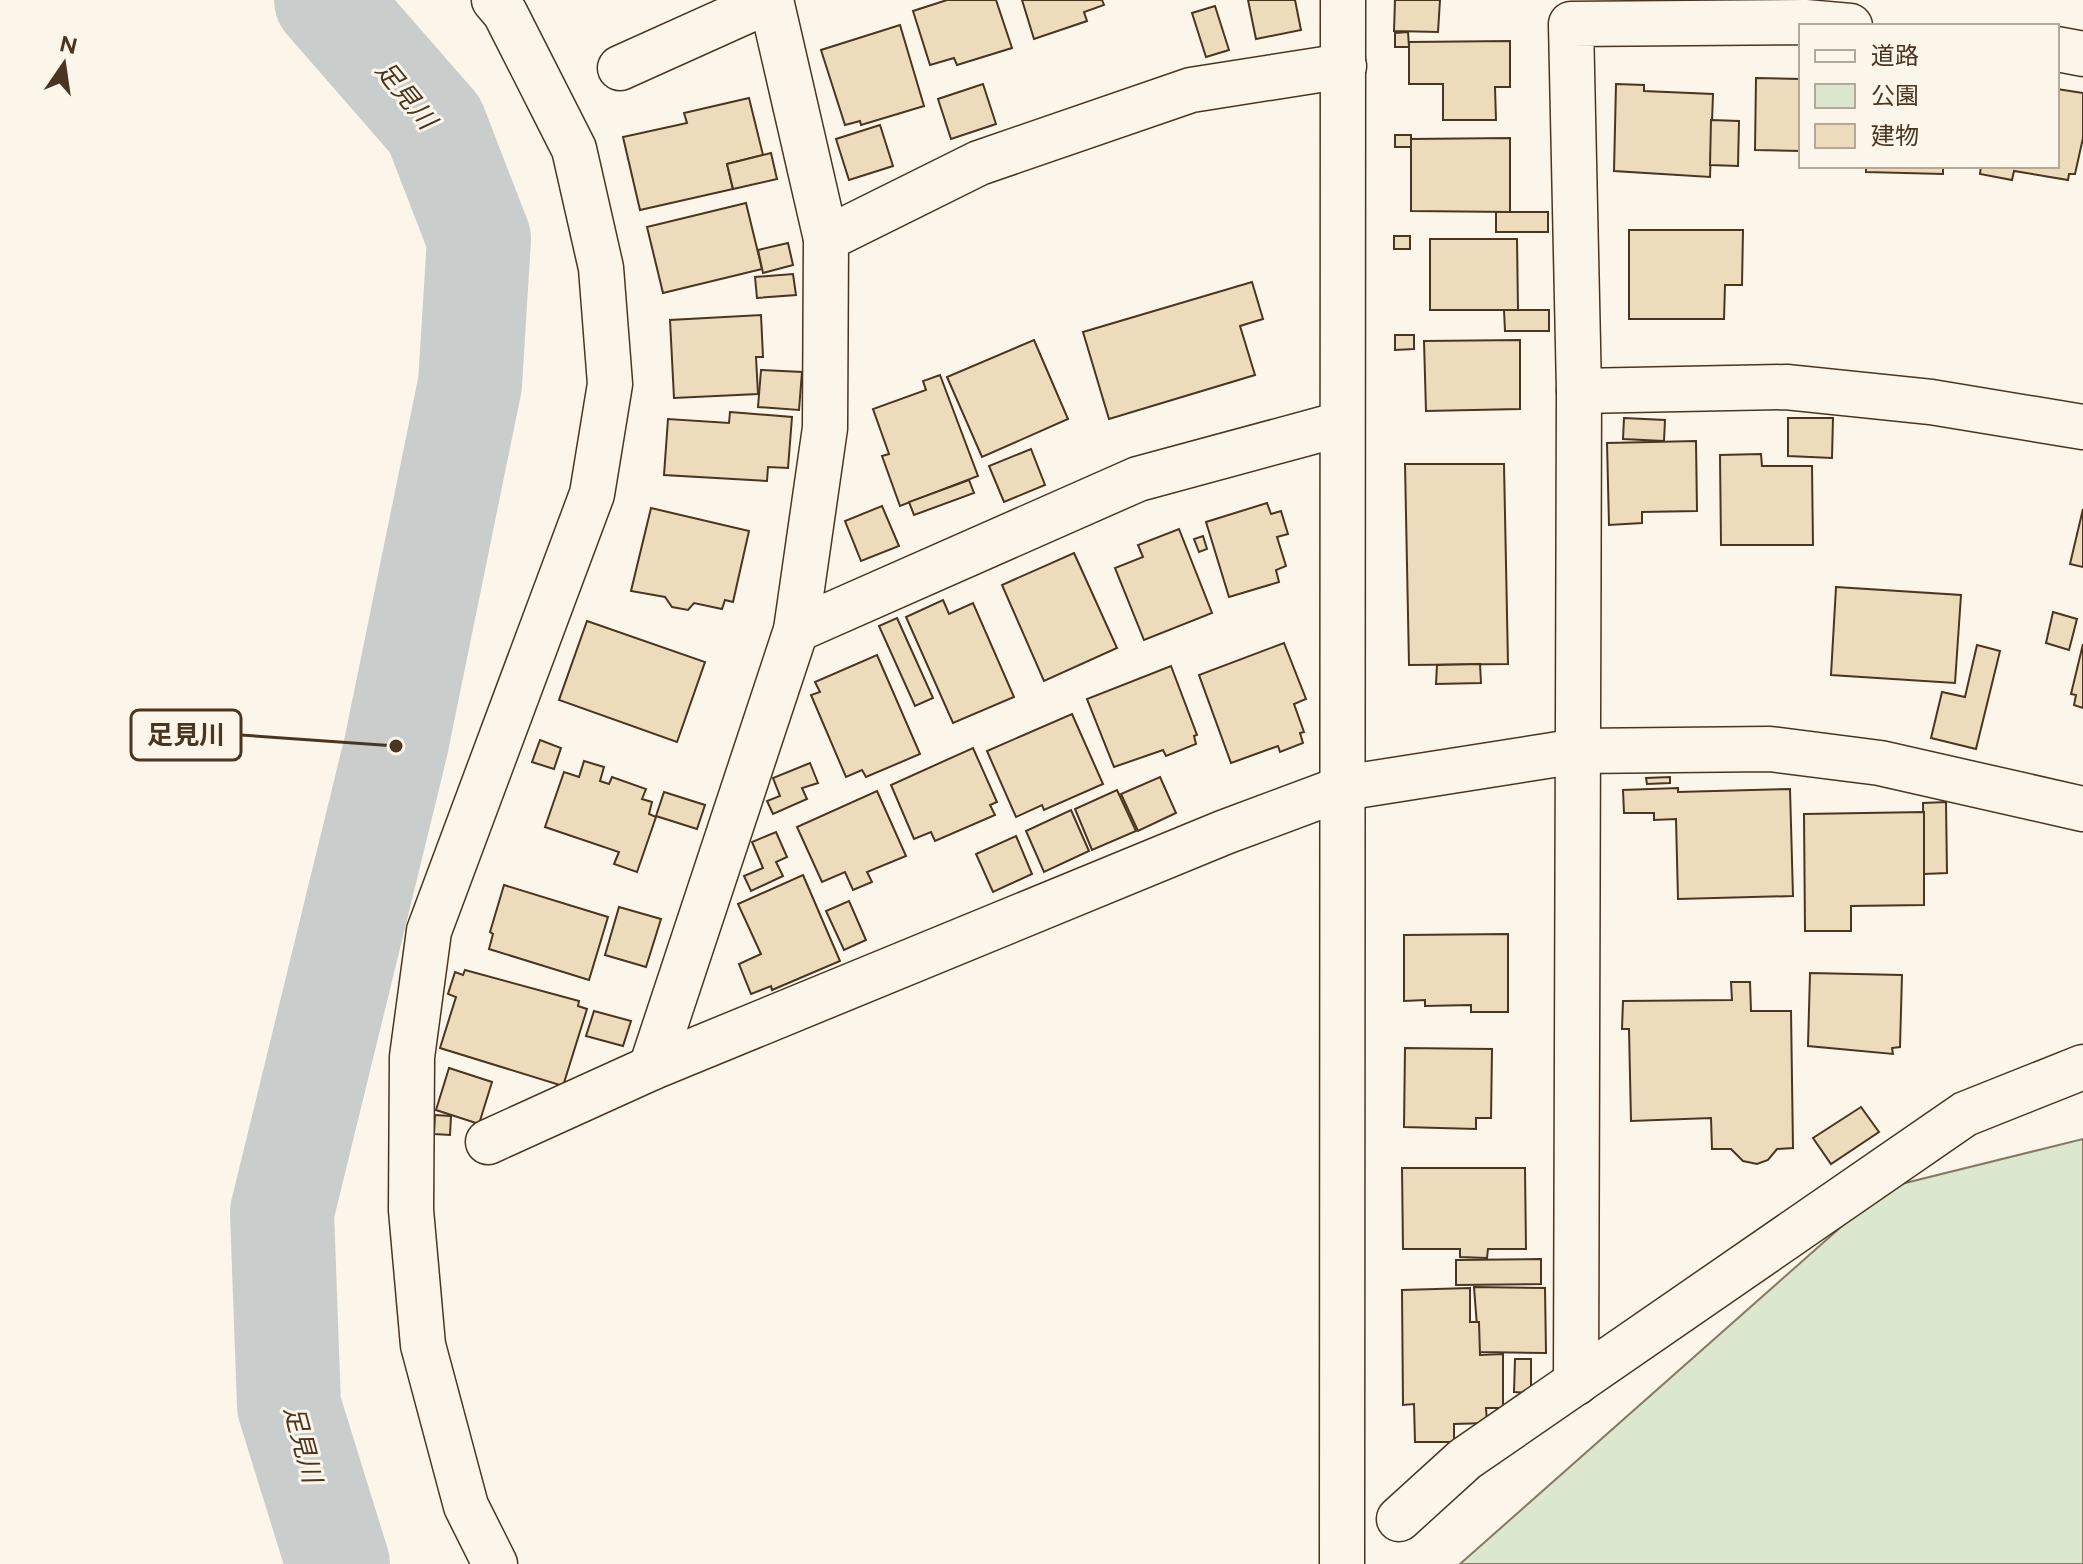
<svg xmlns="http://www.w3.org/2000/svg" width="2083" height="1564" font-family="Figtree,'Noto Sans JP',sans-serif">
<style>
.green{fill:#dce7d0;stroke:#887966;stroke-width:2}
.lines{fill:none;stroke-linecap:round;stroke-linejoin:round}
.river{stroke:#c9cecd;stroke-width:104}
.building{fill:#ecdcbc;stroke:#4a3520;stroke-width:2}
.street-casing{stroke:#4a3520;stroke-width:47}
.secondary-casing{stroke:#4a3520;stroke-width:47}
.street{stroke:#fbf6e9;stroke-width:44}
.secondary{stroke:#fbf6e9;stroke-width:44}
.labels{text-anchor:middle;stroke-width:6;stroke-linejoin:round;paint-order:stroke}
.water-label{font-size:26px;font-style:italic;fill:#4a3520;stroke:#fbf6e9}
.leader{fill:none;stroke:#4a3520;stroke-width:3}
.callout-dot{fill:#4a3520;stroke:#fbf6e9;stroke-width:3}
.callout{fill:#fbf6e9;stroke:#4a3520;stroke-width:3}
.callout-label{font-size:26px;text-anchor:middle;font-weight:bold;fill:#4a3520}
</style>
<rect width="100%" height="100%" fill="#fbf6e9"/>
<path class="green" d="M 2083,1139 L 2083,1564 L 1460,1564 L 1885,1188 Z"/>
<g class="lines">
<path class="river" d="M 326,0 L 435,125 L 479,239 L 470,384 L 396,746 L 282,1212 L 289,1406 L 338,1564"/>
</g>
<g class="building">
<path d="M 947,0 L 996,0 L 1012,48 L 957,65 L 954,58 L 930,65 L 913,11 Z"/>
<path d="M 1022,0 L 1102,0 L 1104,5 L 1084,12 L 1087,21 L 1034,39 Z"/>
<path d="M 1248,0 L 1295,0 L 1301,30 L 1256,39 Z"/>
<path d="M 1395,0 L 1440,0 L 1438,32 L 1394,31 Z"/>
<path d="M 1215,6 L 1229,50 L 1206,57 L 1192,13 Z"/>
<path d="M 900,25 L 924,106 L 861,125 L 860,121 L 845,125 L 821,50 Z"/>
<path d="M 1408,32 L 1409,47 L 1395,47 L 1395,33 Z"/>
<path d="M 1510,41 L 1510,87 L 1495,87 L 1496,120 L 1443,120 L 1443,84 L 1409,84 L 1409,42 Z"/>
<path d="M 1756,78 L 1801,79 L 1801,151 L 1755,150 Z"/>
<path d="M 983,84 L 996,124 L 951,139 L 938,99 Z"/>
<path d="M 1616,84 L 1644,85 L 1644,91 L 1713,94 L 1710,177 L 1614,171 Z"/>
<path d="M 2057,89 L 2083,93 L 2083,138 L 2075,174 L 2069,174 L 2068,180 L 2014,171 L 2012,180 L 1980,174 L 1981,166 L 2057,166 Z"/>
<path d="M 749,98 L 763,155 L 727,164 L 733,189 L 640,210 L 623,137 L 687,123 L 684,113 Z"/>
<path d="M 1711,120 L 1739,121 L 1738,166 L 1710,165 Z"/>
<path d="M 880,125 L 893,166 L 849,180 L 836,139 Z"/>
<rect x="1395" y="135" width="16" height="12"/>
<path d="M 1510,138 L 1510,212 L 1411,211 L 1411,139 Z"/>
<path d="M 771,153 L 777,179 L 733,189 L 727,164 Z"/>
<path d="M 1866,166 L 1943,166 L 1943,174 L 1866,172 Z"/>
<path d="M 746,203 L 762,269 L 663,293 L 647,227 Z"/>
<rect x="1496" y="212" width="52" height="20"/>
<path d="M 1629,230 L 1743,230 L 1742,285 L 1725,285 L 1724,319 L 1629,319 Z"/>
<rect x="1394" y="236" width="16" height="13"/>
<path d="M 1430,239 L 1517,239 L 1518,310 L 1430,310 Z"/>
<path d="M 788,243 L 793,265 L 763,273 L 758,250 Z"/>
<path d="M 793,274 L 796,295 L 757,298 L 755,277 Z"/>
<path d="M 1252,282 L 1263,319 L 1240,326 L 1255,375 L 1109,419 L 1083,332 Z"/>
<path d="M 1504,310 L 1549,310 L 1549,331 L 1505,331 Z"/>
<path d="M 761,315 L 763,357 L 756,357 L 758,394 L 674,398 L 670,320 Z"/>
<path d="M 1395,335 L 1414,335 L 1414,349 L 1395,350 Z"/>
<path d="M 1034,340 L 1068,419 L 982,457 L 947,377 Z"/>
<path d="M 1520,340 L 1520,409 L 1426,411 L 1424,341 Z"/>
<path d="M 761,370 L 802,372 L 799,410 L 758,407 Z"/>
<path d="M 940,375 L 978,476 L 900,506 L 882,456 L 889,454 L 873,409 L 926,390 L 923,381 Z"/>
<path d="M 730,412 L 792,417 L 788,468 L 768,467 L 767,481 L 664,475 L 668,419 L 729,423 Z"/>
<path d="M 1624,418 L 1665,420 L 1664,441 L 1623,439 Z"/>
<path d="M 1788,418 L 1833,418 L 1832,458 L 1788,456 Z"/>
<path d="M 1696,441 L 1697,511 L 1642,512 L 1642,523 L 1609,525 L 1607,443 Z"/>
<path d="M 1031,449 L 1045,485 L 1004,502 L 989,466 Z"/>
<path d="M 1761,454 L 1762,466 L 1812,466 L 1813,545 L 1721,545 L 1720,455 Z"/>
<path d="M 1405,464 L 1504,464 L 1508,664 L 1409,665 Z"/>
<path d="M 969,480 L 974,493 L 914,515 L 909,502 Z"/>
<path d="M 1267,503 L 1271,514 L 1281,511 L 1288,534 L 1277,537 L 1286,566 L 1276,570 L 1279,582 L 1229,597 L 1206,522 Z"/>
<path d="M 882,506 L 899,546 L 861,561 L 845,521 Z"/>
<path d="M 651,508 L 749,531 L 733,602 L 725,600 L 722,609 L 694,603 L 688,610 L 672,607 L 665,597 L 631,591 Z"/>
<path d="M 2083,509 L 2083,567 L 2070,564 Z"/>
<path d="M 1179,529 L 1212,613 L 1144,640 L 1115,568 L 1143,557 L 1138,545 Z"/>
<path d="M 1203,536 L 1207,549 L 1199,552 L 1194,539 Z"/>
<path d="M 1074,553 L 1117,648 L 1044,681 L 1002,585 Z"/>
<path d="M 1836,587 L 1961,595 L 1955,683 L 1831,675 Z"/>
<path d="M 943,600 L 949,614 L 973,603 L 1014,697 L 953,723 L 906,617 Z"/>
<path d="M 2053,612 L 2077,619 L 2069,650 L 2046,643 Z"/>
<path d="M 897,618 L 933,698 L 915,706 L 879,626 Z"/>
<path d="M 587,621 L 705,662 L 677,742 L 559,700 Z"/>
<path d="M 1284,643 L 1306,699 L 1294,704 L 1304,732 L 1300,733 L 1303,743 L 1280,752 L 1278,746 L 1231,763 L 1199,675 Z"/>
<path d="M 2083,644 L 2083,708 L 2074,705 L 2076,695 L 2071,694 Z"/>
<path d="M 1977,645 L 2000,651 L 1976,749 L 1931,738 L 1942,692 L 1965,697 Z"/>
<path d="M 877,655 L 920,754 L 866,777 L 862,770 L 846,777 L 811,695 L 820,692 L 815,682 Z"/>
<path d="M 1480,664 L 1481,683 L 1436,684 L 1437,665 Z"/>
<path d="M 1171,666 L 1197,735 L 1194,736 L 1196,744 L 1166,756 L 1163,750 L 1114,767 L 1087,699 Z"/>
<path d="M 1072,714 L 1103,784 L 1044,810 L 1042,805 L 1016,817 L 987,751 Z"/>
<path d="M 540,740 L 561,748 L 554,769 L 532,762 Z"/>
<path d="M 973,748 L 997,802 L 990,805 L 995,815 L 935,841 L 931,832 L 914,839 L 891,785 Z"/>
<path d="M 584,761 L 604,767 L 600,781 L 609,784 L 612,777 L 646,789 L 642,799 L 652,802 L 649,814 L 656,817 L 637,872 L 614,864 L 619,852 L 545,827 L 564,772 L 579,777 Z"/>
<path d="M 810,763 L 818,783 L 802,788 L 807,799 L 773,814 L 767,801 L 780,796 L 773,778 Z"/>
<path d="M 1160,777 L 1176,813 L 1138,831 L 1121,794 Z"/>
<path d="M 1670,777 L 1670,783 L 1647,784 L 1646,778 Z"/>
<path d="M 1678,788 L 1678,792 L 1790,789 L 1793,896 L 1678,899 L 1676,819 L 1654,820 L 1654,813 L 1624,813 L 1623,790 Z"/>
<path d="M 1117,790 L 1136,831 L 1092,850 L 1075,809 Z"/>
<path d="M 877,791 L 906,856 L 867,872 L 872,882 L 853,890 L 845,872 L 822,882 L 797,827 Z"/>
<path d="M 664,792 L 705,805 L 697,829 L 656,816 Z"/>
<path d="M 1946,802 L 1947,873 L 1924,874 L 1923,803 Z"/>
<path d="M 1071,810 L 1089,851 L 1044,872 L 1026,831 Z"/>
<path d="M 1924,812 L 1924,905 L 1851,906 L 1851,931 L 1805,931 L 1804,814 Z"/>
<path d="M 776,832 L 787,857 L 776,862 L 783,876 L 751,891 L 744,876 L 763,868 L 752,842 Z"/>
<path d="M 1016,836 L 1032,874 L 993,892 L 976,854 Z"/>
<path d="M 803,875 L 840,961 L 772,990 L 771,986 L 751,994 L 739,964 L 761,954 L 738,904 Z"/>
<path d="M 504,885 L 608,917 L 589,980 L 489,949 L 493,934 L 490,932 Z"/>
<path d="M 849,901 L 866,940 L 844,950 L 826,911 Z"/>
<path d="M 619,907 L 661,919 L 646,967 L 605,955 Z"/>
<path d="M 1508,934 L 1508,1012 L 1471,1012 L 1471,1005 L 1425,1006 L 1425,1000 L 1404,1001 L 1404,935 Z"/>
<path d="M 465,970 L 579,1001 L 578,1006 L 587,1009 L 563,1086 L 440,1048 L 456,997 L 448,994 L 455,972 L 463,975 Z"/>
<path d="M 1810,973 L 1902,975 L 1900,1047 L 1892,1048 L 1893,1054 L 1808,1046 Z"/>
<path d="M 1731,982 L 1750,982 L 1751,1011 L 1791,1011 L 1793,1148 L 1777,1149 L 1768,1160 L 1757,1164 L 1743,1161 L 1731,1149 L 1712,1149 L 1711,1118 L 1631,1121 L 1629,1029 L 1622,1029 L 1623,1001 L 1732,1000 Z"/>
<path d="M 594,1011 L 631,1021 L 623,1046 L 586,1036 Z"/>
<path d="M 1405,1048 L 1492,1049 L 1491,1118 L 1476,1118 L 1476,1129 L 1404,1127 Z"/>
<path d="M 449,1068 L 492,1082 L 479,1124 L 436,1110 Z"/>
<path d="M 1861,1107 L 1879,1132 L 1831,1164 L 1813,1138 Z"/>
<path d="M 435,1115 L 451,1116 L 450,1135 L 434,1134 Z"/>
<path d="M 1402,1168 L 1525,1168 L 1526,1249 L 1488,1249 L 1487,1258 L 1460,1257 L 1460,1249 L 1403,1249 Z"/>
<path d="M 1541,1259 L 1541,1284 L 1456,1285 L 1456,1260 Z"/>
<path d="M 1474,1287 L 1545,1288 L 1546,1353 L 1479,1352 Z"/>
<path d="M 1470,1288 L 1470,1322 L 1479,1322 L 1480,1355 L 1503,1354 L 1503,1408 L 1486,1408 L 1487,1423 L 1454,1424 L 1454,1442 L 1415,1442 L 1414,1404 L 1403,1405 L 1402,1290 Z"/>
<path d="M 1515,1359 L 1531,1359 L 1531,1393 L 1514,1392 Z"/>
</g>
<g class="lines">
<g class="street-casing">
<g id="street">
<path d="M 494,0 L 505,13 L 574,149 L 601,268 L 610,384 L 592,494 L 429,931 L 412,1057 L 411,1210 L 423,1345 L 466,1506 L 495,1564"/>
<path d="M 2057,49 L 2083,54"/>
<path d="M 826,239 L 979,163 L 1191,90 L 1344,66"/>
<path d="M 1579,391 L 1786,387 L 1931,402 L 2083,427"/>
<path d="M 796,630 L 1138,479 L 1341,424"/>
<path d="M 651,1068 L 796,630 L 825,428 L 826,239 L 771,0"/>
<path d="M 488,1142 L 651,1068 L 1225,832 L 1343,788 L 1578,751 L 1770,749 L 1880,763 L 2083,809"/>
<path d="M 1576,1383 L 1579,391 L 1571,24 L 1805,22 L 1850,26"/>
<path d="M 1399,1519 L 1465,1459 L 1965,1114 L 2083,1067"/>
<path d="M 1342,1564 L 1343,0"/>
</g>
</g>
<g class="secondary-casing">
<path id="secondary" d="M 620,68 L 771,0"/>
</g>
<use href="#street" class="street"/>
<use href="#secondary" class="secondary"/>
</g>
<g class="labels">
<g class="water-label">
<text transform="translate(406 95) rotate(51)" y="9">足見川</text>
<text transform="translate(303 1444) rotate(75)" y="9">足見川</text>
</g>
</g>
<path class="leader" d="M396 746L241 735"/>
<circle class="callout-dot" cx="396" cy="746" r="8"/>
<rect class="callout" x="131" y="710" width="110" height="50" rx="8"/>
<g class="callout-label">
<text x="186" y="744">足見川</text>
</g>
<rect x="1799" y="24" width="260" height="144" fill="#fbf6e9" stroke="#b4a999" stroke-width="2"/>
<rect x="1815" y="50" width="40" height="12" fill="#fbf6e9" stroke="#b4a999" stroke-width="2"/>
<text x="1871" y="64" font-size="24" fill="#4a3520">道路</text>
<rect x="1815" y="84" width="40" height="24" fill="#dce7d0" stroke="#b4a999" stroke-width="2"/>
<text x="1871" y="104" font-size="24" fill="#4a3520">公園</text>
<rect x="1815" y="124" width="40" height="24" fill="#ecdcbc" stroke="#b4a999" stroke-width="2"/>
<text x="1871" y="144" font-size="24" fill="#4a3520">建物</text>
<g transform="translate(64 64) rotate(13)" stroke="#fbf6e9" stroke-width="6" paint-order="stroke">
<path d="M0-6L14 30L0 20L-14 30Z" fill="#4a3520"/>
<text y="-12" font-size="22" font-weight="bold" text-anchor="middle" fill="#4a3520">N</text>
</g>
</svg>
